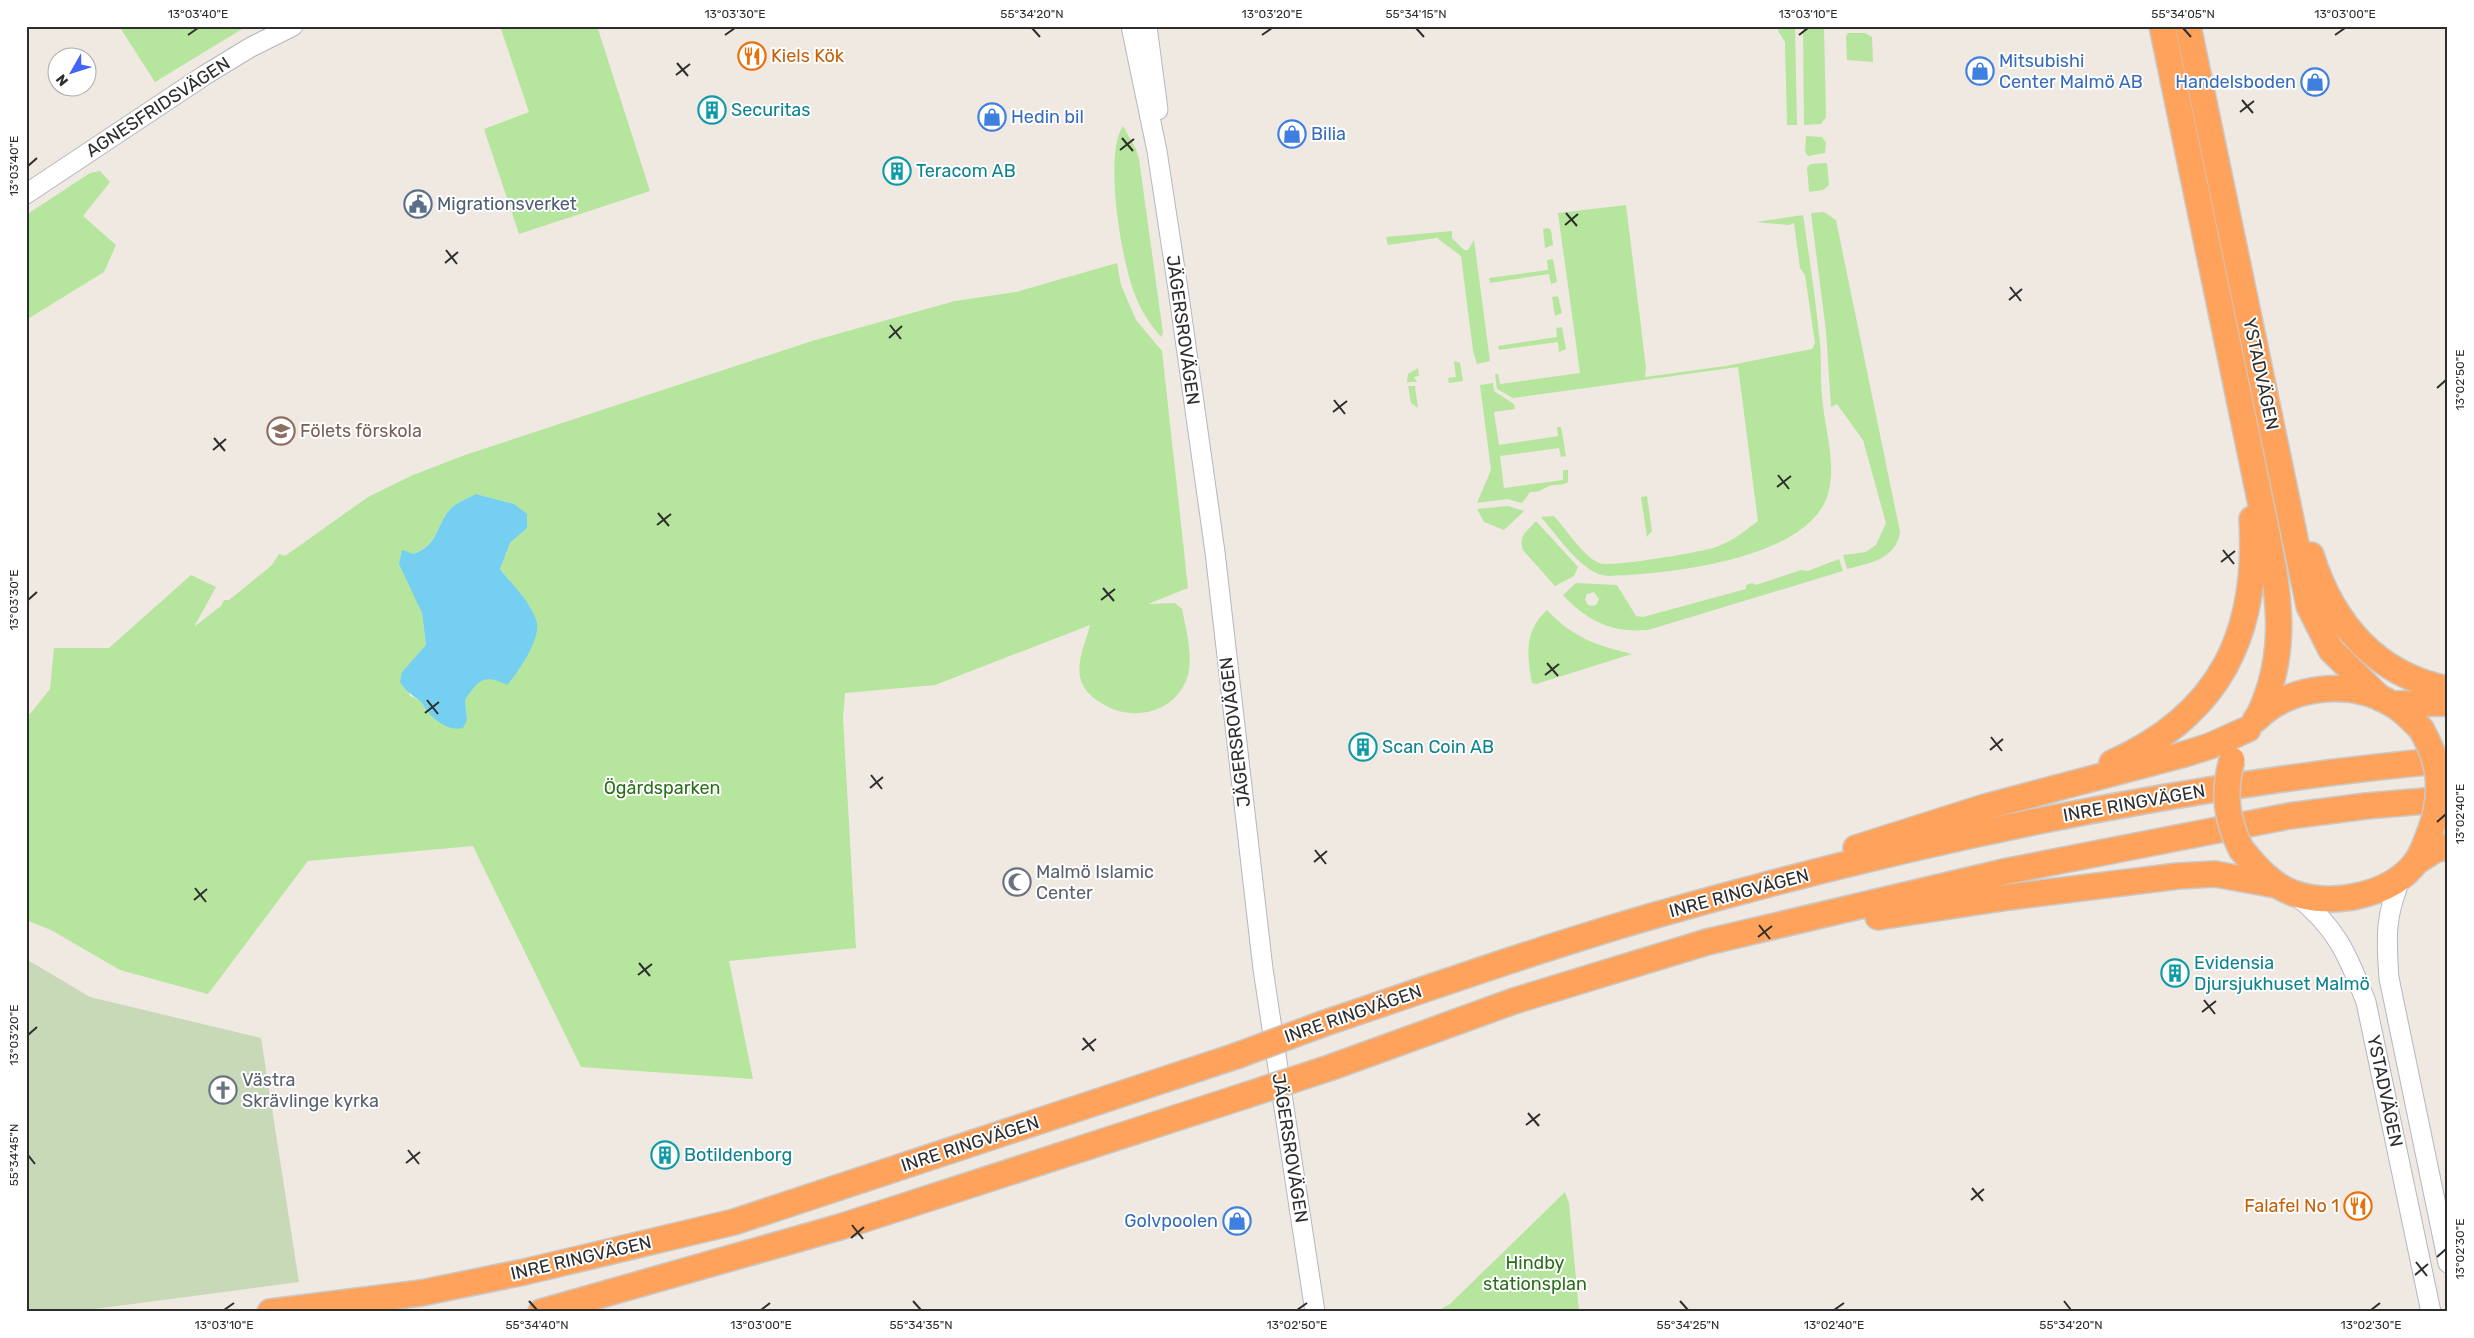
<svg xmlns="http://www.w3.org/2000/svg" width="2474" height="1338" font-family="Rubik,sans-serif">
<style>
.green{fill:#b6e59e;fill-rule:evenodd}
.cemetery{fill:#c8d9b8}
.water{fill:#75cff0}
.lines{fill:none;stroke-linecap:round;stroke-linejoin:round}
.secondary-casing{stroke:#b4b7c1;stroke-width:21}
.highway-casing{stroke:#c9c9c9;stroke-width:28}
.secondary{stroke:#fff;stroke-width:19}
.highway{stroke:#ffa35c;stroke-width:25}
.highway-bridge-casing{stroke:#c9c9c9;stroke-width:28;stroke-linecap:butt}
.highway-bridge{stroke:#ffa35c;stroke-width:25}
.ticks{fill:none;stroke:#2e2e2e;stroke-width:2}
.labels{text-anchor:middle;stroke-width:4;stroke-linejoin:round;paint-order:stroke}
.food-label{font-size:18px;fill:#c56008;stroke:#fff;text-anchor:start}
.shop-label{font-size:18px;fill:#366cbe;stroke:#fff;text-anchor:start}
.street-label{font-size:18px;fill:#2e2e2e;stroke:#fff}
.culture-label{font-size:18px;fill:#0d838f;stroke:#fff;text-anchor:start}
.service-label{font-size:18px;fill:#4e5e75;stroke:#fff;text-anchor:start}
.education-label{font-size:18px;fill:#785e54;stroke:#fff;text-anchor:start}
.park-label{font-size:18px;fill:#2c6e1b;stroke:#fff}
.worship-label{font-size:18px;fill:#5b616d;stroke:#fff;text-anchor:start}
.neatline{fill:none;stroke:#2e2e2e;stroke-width:2}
.ticks-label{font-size:12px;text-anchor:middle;fill:#2e2e2e}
</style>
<rect width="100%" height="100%" fill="#efe9e1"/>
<g class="green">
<path d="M 119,26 L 247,26 L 155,82 Z"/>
<path d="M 500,26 L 597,26 L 650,191 L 519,234 L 484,129 L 529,112 Z"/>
<path d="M 1779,26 L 1795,26 L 1797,125 L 1787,125 L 1785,42 L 1778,31 Z"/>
<path d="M 1803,26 L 1824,26 L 1826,117 L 1821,124 L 1804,125 Z"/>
<path d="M 1848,33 L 1865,33 L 1872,37 L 1873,62 L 1847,60 L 1846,36 Z"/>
<path d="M 1123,126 L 1136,149 L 1139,159 L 1163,333 L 1161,337 C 1150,324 1141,311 1135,295 C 1122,263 1103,155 1123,126 Z"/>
<path d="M 1806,136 L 1822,137 L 1826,143 L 1825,153 L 1808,156 L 1805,152 Z"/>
<path d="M 1827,163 L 1829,185 L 1823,190 L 1809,192 L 1807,167 L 1811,164 Z"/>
<path d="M 100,171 L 110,182 L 83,216 L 116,245 L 104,272 L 26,320 L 26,215 L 90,173 Z"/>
<path d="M 1626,205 L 1646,368 L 1645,377 L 1726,366 L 1812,349 L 1815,343 L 1805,275 L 1800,268 L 1794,223 L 1789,225 L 1756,222 L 1803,215 C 1809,255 1815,295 1819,335 C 1822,355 1820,376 1822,396 C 1824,426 1836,460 1829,490 C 1814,560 1667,574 1608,576 C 1583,575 1557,535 1541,517 L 1554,516 C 1565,528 1584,557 1599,563 C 1609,568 1702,552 1716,547 C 1731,542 1745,531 1758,521 L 1738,367 L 1513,398 L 1497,389 L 1495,374 L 1498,374 L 1500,384 L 1580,373 L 1558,213 Z"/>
<path d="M 1824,212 L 1836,220 L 1900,532 C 1896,559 1870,563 1847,569 L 1843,555 L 1866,552 L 1876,545 L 1886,523 L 1863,440 L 1837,404 L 1831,407 L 1826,331 L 1811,213 Z"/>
<path d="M 1548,228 L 1551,230 L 1553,245 L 1545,248 L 1543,229 Z"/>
<path d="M 1452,231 L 1452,238 L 1464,250 L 1468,250 L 1474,240 L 1490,361 L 1477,364 L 1473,351 L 1461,256 L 1437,238 L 1388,245 L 1386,237 Z"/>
<path d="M 1553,259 L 1557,282 L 1551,284 L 1549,274 L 1490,283 L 1489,278 L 1548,270 L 1547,260 Z"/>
<path d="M 1117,263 L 1121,285 L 1136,320 L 1162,351 L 1188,588 L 1148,604 L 1175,603 L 1182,609 C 1186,629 1194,658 1187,678 C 1174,715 1128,723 1098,701 C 1090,696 1082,687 1080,677 C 1077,659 1086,642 1090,625 L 935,685 L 845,693 L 843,717 L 856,948 L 729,961 L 753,1079 L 581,1067 L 473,846 L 308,861 L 208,994 L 120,970 L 51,930 L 26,920 L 26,719 L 50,689 L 54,648 L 109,648 L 191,575 L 216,587 L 194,627 L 221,606 L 224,600 L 229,600 L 271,566 L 279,554 L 285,556 L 368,497 L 413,475 L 465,455 L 812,341 L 955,301 L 1016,292 ZM 476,494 L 514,504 L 527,528 L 510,543 L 500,569 C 512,585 532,603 536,623 C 540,640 518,673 507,684 L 492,678 L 483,679 L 472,689 L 465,700 L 467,720 L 428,713 L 421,701 L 410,696 L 402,672 L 426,646 L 422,613 L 409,582 L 402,551 L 414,554 C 436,543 434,535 445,516 C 452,504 464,500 476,494 Z"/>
<path d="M 1558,296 L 1562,313 L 1555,316 L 1552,297 Z"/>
<path d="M 1562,327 L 1566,349 L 1559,352 L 1558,342 L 1499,350 L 1498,346 L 1557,337 L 1556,328 Z"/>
<path d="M 1454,361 L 1460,363 L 1463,381 L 1449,383 L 1448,378 L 1456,377 Z"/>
<path d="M 1418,368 L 1419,376 L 1414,377 L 1417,382 L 1407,382 L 1408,374 Z"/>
<path d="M 1493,383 L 1494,391 L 1514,404 L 1515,409 L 1494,412 L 1499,445 L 1558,436 L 1557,427 L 1561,427 L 1566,456 L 1561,457 L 1559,448 L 1500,456 L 1504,488 L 1563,480 L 1563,470 L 1568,470 L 1568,482 C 1562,486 1555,484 1549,486 C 1540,490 1541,492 1530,492 L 1522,503 L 1507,499 L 1477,503 L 1491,470 L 1480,385 Z"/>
<path d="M 1408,386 L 1415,386 L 1418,408 L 1411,403 Z"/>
<path d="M 1647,496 L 1652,531 L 1647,537 L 1641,497 Z"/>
<path d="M 1508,506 L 1524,511 L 1504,530 L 1484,522 L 1477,509 Z"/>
<path d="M 1536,521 L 1578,567 L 1574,576 L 1555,586 L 1523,550 C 1518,536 1527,531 1536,521 Z"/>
<path d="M 1839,559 L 1843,571 L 1648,630 C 1612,633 1587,621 1563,595 L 1576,583 L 1617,585 L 1636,616 L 1643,617 L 1746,589 L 1746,585 L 1752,583 L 1756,585 L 1801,570 L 1808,571 ZM 1594,592 L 1599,599 L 1596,605 L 1592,606 L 1588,605 L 1585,599 L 1587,594 Z"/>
<path d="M 1547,610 C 1573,638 1596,645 1632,654 L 1536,684 L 1532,683 C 1527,654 1524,631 1547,610 Z"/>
<path d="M 1565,1192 L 1569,1203 L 1579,1312 L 1436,1312 L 1450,1304 Z"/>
</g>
<path class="cemetery" d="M 26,959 L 90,997 L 261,1038 L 299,1282 L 72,1312 L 26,1312 Z"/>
<path class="water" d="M 476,494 L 514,504 L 527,514 L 527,528 L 510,543 L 500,569 C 512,585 532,603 537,623 C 540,640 518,673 507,685 C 484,674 479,679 465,700 L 467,720 L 463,728 C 450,731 438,723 429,713 C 425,710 424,704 420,701 C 410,693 408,693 400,682 L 402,672 L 426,645 L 422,613 L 399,564 L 402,550 L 414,554 C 436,544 434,535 445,516 C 452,504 464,500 476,494 Z"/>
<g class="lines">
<g class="secondary-casing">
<g id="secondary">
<path d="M 1131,26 L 1157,151 L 1178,289 L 1215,552 L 1263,969 L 1315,1312"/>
<path d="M 1147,26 L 1158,110"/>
<path d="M 26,194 L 205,75 L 251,47 L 293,26"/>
<path d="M 2402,876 C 2385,914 2386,938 2389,978 L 2448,1263"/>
<path d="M 2294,894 C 2336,926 2348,955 2366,1002 L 2431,1312"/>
</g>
</g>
<g class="highway-casing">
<g id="highway">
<path d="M 2162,26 L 2264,519 C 2278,589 2291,650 2258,717"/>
<path d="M 2188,26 L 2309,606 L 2331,650 L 2380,698"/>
<path d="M 2311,555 C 2332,623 2376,675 2448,689"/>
<path d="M 2392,704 L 2448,703"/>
<path d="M 2256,719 C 2291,685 2350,679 2392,704 C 2403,710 2412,720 2421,729"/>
<path d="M 2112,763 C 2220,715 2259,634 2252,519"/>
<path d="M 1856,848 L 1985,807 L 2185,754 L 2210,746 L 2248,729"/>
<path d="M 2241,849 C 2255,866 2271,885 2293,893 C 2331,907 2391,896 2416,862 C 2424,851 2429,834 2434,820"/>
<path d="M 2416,862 L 2435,850 L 2448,846"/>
<path d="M 1878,917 L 2009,897 L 2178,876 L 2215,874 L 2276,885"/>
<path d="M 1325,1023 C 1435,986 1545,947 1656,915 C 1915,841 2180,784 2448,760"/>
<path d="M 1332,1067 L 1514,1001 L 1707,942 L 2008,871 L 2289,816 L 2366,806 L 2448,799"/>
<path d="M 270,1312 L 421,1293 L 524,1272 L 734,1222 L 1236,1056"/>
<path d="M 541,1312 L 840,1227 L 1247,1095"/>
</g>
</g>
<use href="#secondary" class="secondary"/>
<use href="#highway" class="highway"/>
<g class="highway-bridge-casing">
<g id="highway-bridge">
<path d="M 2421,729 C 2439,760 2443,785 2434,820"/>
<path d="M 2232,760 C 2223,792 2226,819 2241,849"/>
<path d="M 1236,1056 L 1325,1023"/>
<path d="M 1247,1095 L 1332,1067"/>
</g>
</g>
<use href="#highway-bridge" class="highway-bridge"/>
</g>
<path class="ticks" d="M 1032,28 L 1040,37M 1416,28 L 1424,37M 2183,28 L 2191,37M 188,35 L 198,28M 725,35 L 735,28M 1262,35 L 1272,28M 1799,35 L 1808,28M 2335,35 L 2345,28M 677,63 L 688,76M 676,75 L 690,64M 2242,100 L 2253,113M 2240,112 L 2254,101M 1122,138 L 1133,151M 1120,150 L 1134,139M 28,166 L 37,158M 1566,213 L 1577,226M 1565,225 L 1578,214M 446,250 L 457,264M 445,263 L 458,252M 2010,287 L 2021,301M 2009,300 L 2022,289M 890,325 L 901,339M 889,338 L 902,326M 2437,388 L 2446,380M 1334,400 L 1345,414M 1333,412 L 1347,401M 214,438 L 225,451M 213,450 L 226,439M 1778,475 L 1789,489M 1777,487 L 1791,476M 658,513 L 669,526M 657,525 L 671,514M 2223,550 L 2234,564M 2221,562 L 2235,551M 1103,588 L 1114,601M 28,600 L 37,592M 1101,600 L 1115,589M 1547,663 L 1558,676M 1545,675 L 1559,664M 427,700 L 438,714M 425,713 L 439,702M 1991,737 L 2002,751M 1990,750 L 2003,739M 871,775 L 882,789M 870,788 L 883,777M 2437,822 L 2446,814M 1315,850 L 1326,864M 1314,862 L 1327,851M 195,888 L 206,902M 194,900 L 207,889M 1759,925 L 1770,939M 1758,937 L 1772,926M 639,963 L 650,976M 638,975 L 652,964M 2204,1000 L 2215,1014M 2202,1012 L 2216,1001M 28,1035 L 37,1027M 1083,1038 L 1094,1051M 1082,1050 L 1096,1039M 1528,1113 L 1539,1126M 1526,1125 L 1540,1114M 408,1150 L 419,1164M 28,1155 L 35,1164M 406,1163 L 420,1152M 1972,1188 L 1983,1201M 1971,1200 L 1984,1189M 852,1225 L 863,1239M 851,1238 L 864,1227M 2437,1257 L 2446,1249M 2416,1262 L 2427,1276M 2415,1275 L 2428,1264M 529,1301 L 537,1310M 913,1301 L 921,1310M 1680,1301 L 1688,1310M 2064,1301 L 2071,1310M 224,1310 L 234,1303M 761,1310 L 770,1303M 1297,1310 L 1307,1303M 1834,1310 L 1844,1303M 2371,1310 L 2380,1303"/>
<defs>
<g id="restaurant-ring" transform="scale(1.4375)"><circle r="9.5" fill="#fff" stroke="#e8710a" stroke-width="1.5"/><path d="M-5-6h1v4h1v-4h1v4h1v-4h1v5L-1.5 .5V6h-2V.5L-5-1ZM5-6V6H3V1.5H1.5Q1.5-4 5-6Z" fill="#e8710a"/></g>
<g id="shop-ring" transform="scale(1.4375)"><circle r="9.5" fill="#fff" stroke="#3f7fe0" stroke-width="1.5"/><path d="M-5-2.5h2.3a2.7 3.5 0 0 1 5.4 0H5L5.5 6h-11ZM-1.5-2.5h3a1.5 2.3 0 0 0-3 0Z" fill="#3f7fe0"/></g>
<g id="building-ring" transform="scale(1.4375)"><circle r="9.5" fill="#fff" stroke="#0f9aa8" stroke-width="1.5"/><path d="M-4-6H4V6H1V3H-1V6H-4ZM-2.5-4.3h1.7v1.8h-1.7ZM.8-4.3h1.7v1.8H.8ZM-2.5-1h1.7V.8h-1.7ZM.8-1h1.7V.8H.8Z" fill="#0f9aa8"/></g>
<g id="civic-ring" transform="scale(1.4375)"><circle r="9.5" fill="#fff" stroke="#5c6f8a" stroke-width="1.5"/><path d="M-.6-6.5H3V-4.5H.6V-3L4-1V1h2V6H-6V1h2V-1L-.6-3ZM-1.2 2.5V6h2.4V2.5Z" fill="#5c6f8a"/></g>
<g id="school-ring" transform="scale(1.4375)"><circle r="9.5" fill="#fff" stroke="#8d6e63" stroke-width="1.5"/><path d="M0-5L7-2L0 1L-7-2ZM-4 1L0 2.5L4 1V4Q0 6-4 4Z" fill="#8d6e63"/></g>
<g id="mosque-ring" transform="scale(1.4375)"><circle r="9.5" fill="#fff" stroke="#6b7280" stroke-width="1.5"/><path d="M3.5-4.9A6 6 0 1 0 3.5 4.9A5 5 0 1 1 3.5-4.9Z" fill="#6b7280"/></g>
<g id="church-ring" transform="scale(1.4375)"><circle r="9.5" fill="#fff" stroke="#6b7280" stroke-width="1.5"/><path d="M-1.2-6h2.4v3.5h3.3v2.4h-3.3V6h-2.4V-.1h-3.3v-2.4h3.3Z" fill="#6b7280"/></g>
</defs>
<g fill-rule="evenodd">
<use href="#restaurant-ring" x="752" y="56"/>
<use href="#shop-ring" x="1980" y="71"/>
<use href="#shop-ring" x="2315" y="82"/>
<use href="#building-ring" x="712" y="110"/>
<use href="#shop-ring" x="992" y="117"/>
<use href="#shop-ring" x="1292" y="134"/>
<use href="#building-ring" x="897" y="171"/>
<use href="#civic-ring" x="418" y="204"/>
<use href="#school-ring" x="281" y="431"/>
<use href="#building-ring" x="1363" y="747"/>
<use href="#mosque-ring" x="1017" y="882"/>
<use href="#building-ring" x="2175" y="973"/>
<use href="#church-ring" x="223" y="1090"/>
<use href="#building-ring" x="665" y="1155"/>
<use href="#restaurant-ring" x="2358" y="1206"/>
<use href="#shop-ring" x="1237" y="1221"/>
</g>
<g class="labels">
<g class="food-label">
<text x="771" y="62">Kiels Kök</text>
<text x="2339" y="1212" text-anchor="end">Falafel No 1</text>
</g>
<g class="shop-label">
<text x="1999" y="67">Mitsubishi<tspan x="1999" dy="21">Center Malmö AB</tspan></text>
<text x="2296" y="88" text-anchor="end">Handelsboden</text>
<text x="1011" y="123">Hedin bil</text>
<text x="1311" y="140">Bilia</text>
<text x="1218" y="1227" text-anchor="end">Golvpoolen</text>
</g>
<g class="street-label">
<text transform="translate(158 107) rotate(-33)" y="6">AGNESFRIDSVÄGEN</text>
<text transform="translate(1183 330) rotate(82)" y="6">JÄGERSROVÄGEN</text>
<text transform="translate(2261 374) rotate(78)" y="6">YSTADVÄGEN</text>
<text transform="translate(1235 732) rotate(-97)" y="6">JÄGERSROVÄGEN</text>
<text transform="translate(2134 803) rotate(-10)" y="6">INRE RINGVÄGEN</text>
<text transform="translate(1739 893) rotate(-15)" y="6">INRE RINGVÄGEN</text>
<text transform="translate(1353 1014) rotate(-19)" y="6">INRE RINGVÄGEN</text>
<text transform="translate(2385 1091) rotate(78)" y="6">YSTADVÄGEN</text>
<text transform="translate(970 1144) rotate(-18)" y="6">INRE RINGVÄGEN</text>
<text transform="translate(1290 1148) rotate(81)" y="6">JÄGERSROVÄGEN</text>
<text transform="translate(581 1258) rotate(-13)" y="6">INRE RINGVÄGEN</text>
</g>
<g class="culture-label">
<text x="731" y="116">Securitas</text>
<text x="916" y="177">Teracom AB</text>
<text x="1382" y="753">Scan Coin AB</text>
<text x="2194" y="969">Evidensia<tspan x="2194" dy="21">Djursjukhuset Malmö</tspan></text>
<text x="684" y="1161">Botildenborg</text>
</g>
<g class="service-label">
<text x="437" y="210">Migrationsverket</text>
</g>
<g class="education-label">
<text x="300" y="437">Fölets förskola</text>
</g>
<g class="park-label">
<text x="662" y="794">Ögårdsparken</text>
<text x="1535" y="1269">Hindby<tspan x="1535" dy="21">stationsplan</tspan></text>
</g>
<g class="worship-label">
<text x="1036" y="878">Malmö Islamic<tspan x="1036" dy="21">Center</tspan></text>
<text x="242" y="1086">Västra<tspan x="242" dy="21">Skrävlinge kyrka</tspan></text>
</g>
</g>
<rect width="2474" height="1338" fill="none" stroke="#ffffff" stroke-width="55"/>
<g transform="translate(72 72) rotate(231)"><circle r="24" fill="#ffffff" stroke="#ababab"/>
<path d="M0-4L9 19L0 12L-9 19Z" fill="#4264fb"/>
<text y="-8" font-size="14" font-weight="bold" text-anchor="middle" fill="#2e2e2e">N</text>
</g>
<rect x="28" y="28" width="2418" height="1282" class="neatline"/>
<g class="ticks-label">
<text x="198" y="18">13°03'40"E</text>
<text x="735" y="18">13°03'30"E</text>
<text x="1032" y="18">55°34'20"N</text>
<text x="1272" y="18">13°03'20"E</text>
<text x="1416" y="18">55°34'15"N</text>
<text x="1808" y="18">13°03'10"E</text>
<text x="2183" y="18">55°34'05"N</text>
<text x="2345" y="18">13°03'00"E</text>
<text transform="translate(14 166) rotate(-90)" y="4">13°03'40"E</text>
<text transform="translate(2460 380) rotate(-90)" y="4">13°02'50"E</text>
<text transform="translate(14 600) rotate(-90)" y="4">13°03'30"E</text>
<text transform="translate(2460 814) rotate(-90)" y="4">13°02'40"E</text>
<text transform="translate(14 1035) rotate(-90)" y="4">13°03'20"E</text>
<text transform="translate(14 1155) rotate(-90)" y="4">55°34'45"N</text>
<text transform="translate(2460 1249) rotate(-90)" y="4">13°02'30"E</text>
<text x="224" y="1329">13°03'10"E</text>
<text x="537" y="1329">55°34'40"N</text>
<text x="761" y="1329">13°03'00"E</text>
<text x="921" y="1329">55°34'35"N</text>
<text x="1297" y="1329">13°02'50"E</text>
<text x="1688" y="1329">55°34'25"N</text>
<text x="1834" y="1329">13°02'40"E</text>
<text x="2071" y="1329">55°34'20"N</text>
<text x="2371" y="1329">13°02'30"E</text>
</g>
</svg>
